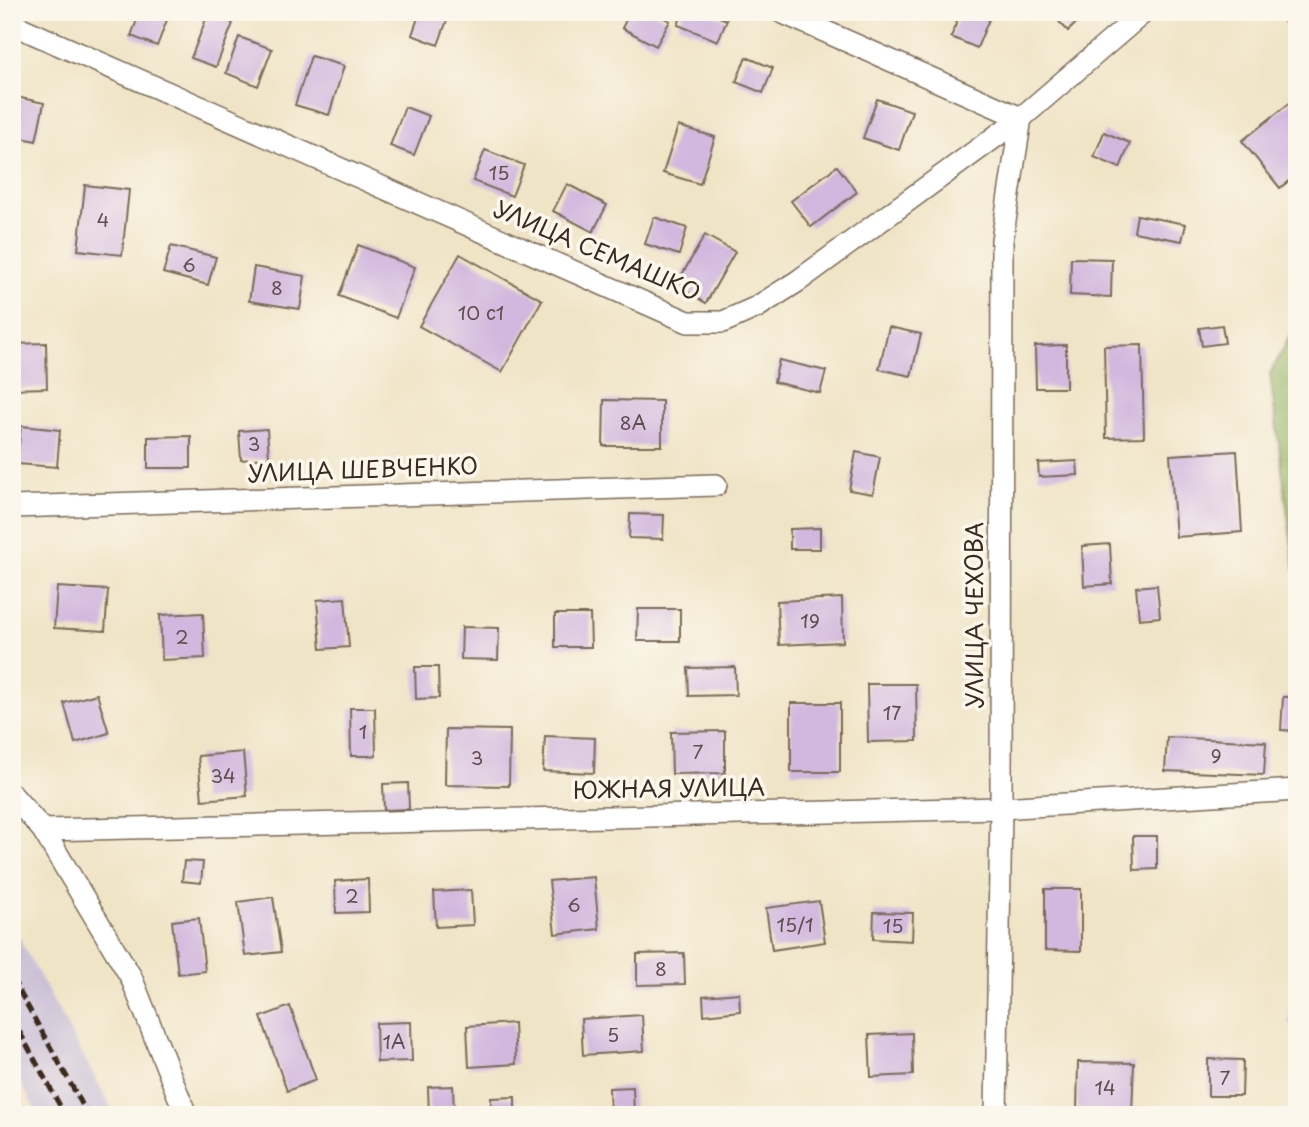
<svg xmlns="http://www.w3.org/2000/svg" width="1309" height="1127" font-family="'Playpen Sans',sans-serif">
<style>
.industrial{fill:#cabfd6}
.forest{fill:#98b466;stroke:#6a6f42;stroke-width:2}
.building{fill:#d2b7de}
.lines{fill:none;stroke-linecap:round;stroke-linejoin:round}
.minor-casing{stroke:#7a6b59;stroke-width:24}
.minor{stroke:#fff;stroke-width:21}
.rail{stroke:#3b2a1e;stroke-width:5;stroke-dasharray:10 5;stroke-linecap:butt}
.labels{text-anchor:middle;stroke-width:7;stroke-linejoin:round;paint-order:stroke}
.number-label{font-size:19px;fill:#614d4e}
.street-label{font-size:23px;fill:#3b2a1e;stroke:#fbf7ec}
</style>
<rect width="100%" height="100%" fill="#fbf7ec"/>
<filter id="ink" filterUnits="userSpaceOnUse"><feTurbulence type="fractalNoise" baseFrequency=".0143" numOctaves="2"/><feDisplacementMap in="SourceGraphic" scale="14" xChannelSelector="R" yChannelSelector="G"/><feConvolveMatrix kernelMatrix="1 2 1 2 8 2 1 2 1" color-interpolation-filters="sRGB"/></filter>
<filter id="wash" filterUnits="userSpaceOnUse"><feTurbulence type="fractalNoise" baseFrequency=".00686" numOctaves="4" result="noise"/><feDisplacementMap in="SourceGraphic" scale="28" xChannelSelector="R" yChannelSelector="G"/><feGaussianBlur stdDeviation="1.57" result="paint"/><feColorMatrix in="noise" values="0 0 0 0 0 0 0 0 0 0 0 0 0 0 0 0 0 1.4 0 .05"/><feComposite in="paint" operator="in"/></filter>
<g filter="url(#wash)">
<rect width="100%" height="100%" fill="#f0e4c6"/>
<path class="industrial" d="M 12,925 L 115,1115 L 38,1115 L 12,1066 Z"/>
<path class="forest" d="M 1297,323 L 1297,570 L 1295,570 L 1270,374 Z"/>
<g id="blocks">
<g class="building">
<path d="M 140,12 L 170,12 L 157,46 L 131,36 Z"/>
<path d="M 420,12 L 450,12 L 438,45 L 412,35 Z"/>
<path d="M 630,12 L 653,12 L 670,21 L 656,46 L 622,28 Z"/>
<path d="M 683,12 L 707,12 L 727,20 L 718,41 L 678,25 Z"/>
<path d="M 961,12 L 992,12 L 977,48 L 951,37 Z"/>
<path d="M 1050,12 L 1088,12 L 1068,31 Z"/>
<path d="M 1277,12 L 1297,12 L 1297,18 L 1287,25 Z"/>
<path d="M 208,14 L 233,23 L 216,67 L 191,58 Z"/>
<path d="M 239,37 L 272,49 L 258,86 L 226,73 Z"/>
<path d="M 311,56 L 344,66 L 329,115 L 295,105 Z"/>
<path d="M 746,57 L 773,68 L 763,93 L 736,82 Z"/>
<path d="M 12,96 L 44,103 L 36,141 L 12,136 Z"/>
<path d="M 1297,97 L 1297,174 L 1280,188 L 1242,141 Z"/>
<path d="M 877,99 L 912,111 L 899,150 L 863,138 Z"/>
<path d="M 405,107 L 429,116 L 414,155 L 390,146 Z"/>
<path d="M 678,126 L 715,137 L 700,184 L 663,173 Z"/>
<path d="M 1104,132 L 1130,143 L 1120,168 L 1094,157 Z"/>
<path d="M 485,150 L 524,165 L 512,196 L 473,181 Z"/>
<path d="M 837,166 L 857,192 L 811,227 L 791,201 Z"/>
<path d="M 567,184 L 607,205 L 593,232 L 553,211 Z"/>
<path d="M 85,185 L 129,190 L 122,255 L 78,250 Z"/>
<path d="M 1137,215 L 1186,224 L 1182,241 L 1134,232 Z"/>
<path d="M 654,217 L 687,228 L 679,255 L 645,244 Z"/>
<path d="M 705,235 L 735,252 L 706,303 L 676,285 Z"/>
<path d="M 358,245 L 415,267 L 396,318 L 339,296 Z"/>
<path d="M 171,246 L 216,257 L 208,285 L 163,273 Z"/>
<path d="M 460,254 L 542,300 L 502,372 L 419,326 Z"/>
<path d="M 1071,258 L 1112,259 L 1111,297 L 1070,295 Z"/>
<path d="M 254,267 L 305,276 L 300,309 L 249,301 Z"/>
<path d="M 1222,325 L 1225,343 L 1202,346 L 1199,328 Z"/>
<path d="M 889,327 L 921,334 L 911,376 L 879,369 Z"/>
<path d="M 46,343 L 47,388 L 12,389 L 12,344 Z"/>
<path d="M 1066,345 L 1066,388 L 1036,388 L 1035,346 Z"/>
<path d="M 1142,345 L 1144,437 L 1106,438 L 1104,346 Z"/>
<path d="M 779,360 L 826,371 L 820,393 L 774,382 Z"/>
<path d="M 604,400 L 662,401 L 662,446 L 603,446 Z"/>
<path d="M 21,426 L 60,430 L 57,467 L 17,464 Z"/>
<path d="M 267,429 L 269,458 L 241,460 L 239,431 Z"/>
<path d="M 191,436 L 191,468 L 148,468 L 148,437 Z"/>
<path d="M 1237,451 L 1242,532 L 1176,537 L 1170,455 Z"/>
<path d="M 856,452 L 880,457 L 873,494 L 849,490 Z"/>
<path d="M 1077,461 L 1078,475 L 1039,477 L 1038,463 Z"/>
<path d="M 630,514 L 664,515 L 663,539 L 629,538 Z"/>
<path d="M 820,528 L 820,549 L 790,549 L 790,529 Z"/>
<path d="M 1110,544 L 1112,584 L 1084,586 L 1082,546 Z"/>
<path d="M 1157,585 L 1160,617 L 1139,619 L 1136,587 Z"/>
<path d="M 57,587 L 108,590 L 105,631 L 54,628 Z"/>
<path d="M 345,598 L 349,647 L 321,649 L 317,600 Z"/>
<path d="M 842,598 L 843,642 L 779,645 L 777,601 Z"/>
<path d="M 638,609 L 680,609 L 680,641 L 637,641 Z"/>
<path d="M 203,613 L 205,658 L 162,660 L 160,615 Z"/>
<path d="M 555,614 L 590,614 L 591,647 L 555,647 Z"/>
<path d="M 462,627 L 499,628 L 498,660 L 461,659 Z"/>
<path d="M 415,667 L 438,667 L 439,698 L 416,699 Z"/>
<path d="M 735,667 L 736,695 L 689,696 L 688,668 Z"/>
<path d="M 867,684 L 916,684 L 917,741 L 868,742 Z"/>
<path d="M 97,694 L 109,733 L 75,743 L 64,703 Z"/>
<path d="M 1283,697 L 1297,697 L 1297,731 L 1281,730 Z"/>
<rect x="791" y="703" width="49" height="69"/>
<path d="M 350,708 L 375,708 L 376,756 L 351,756 Z"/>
<path d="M 446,729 L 510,730 L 509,786 L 445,785 Z"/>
<path d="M 725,731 L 725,773 L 672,774 L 671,732 Z"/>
<path d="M 545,736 L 595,738 L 594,773 L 543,771 Z"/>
<path d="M 1167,737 L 1266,742 L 1264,775 L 1165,771 Z"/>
<path d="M 243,752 L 247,796 L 202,800 L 198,756 Z"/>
<path d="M 408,783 L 409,809 L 384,810 L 383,784 Z"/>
<path d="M 1133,836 L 1157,836 L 1157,869 L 1134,870 Z"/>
<path d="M 184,861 L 203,862 L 201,883 L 182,881 Z"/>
<path d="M 594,877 L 599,929 L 555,934 L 549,881 Z"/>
<path d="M 368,879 L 369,912 L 336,913 L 335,881 Z"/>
<path d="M 1045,889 L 1081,889 L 1081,951 L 1045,950 Z"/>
<path d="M 471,890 L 473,925 L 436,927 L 434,892 Z"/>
<path d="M 273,897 L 281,952 L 245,956 L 238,902 Z"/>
<path d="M 819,901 L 825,942 L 772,950 L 766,908 Z"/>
<path d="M 874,912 L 913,913 L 912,941 L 873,939 Z"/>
<path d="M 199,918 L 205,971 L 178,974 L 172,921 Z"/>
<path d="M 684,953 L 685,984 L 637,985 L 637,954 Z"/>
<path d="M 1290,991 L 1297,991 L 1297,1025 L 1289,1024 Z"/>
<path d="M 739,993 L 740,1011 L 704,1015 L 703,996 Z"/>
<path d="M 290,1006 L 316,1080 L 287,1091 L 261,1017 Z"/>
<path d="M 642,1015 L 644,1051 L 583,1055 L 581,1019 Z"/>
<path d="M 411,1022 L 412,1061 L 377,1062 L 376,1023 Z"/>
<path d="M 514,1023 L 516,1064 L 469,1067 L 467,1026 Z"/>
<path d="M 912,1033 L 913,1075 L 871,1077 L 869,1035 Z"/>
<path d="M 1208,1059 L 1243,1060 L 1242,1096 L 1208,1096 Z"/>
<path d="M 1078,1062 L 1134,1063 L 1132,1113 L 1077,1112 Z"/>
<path d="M 453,1086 L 454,1115 L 429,1115 L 428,1087 Z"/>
<path d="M 633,1087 L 634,1115 L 610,1115 L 609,1088 Z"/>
<path d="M 515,1097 L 515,1115 L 491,1115 L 491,1098 Z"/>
</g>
</g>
</g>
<g filter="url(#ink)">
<use href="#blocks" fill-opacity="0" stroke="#7a6b59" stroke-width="2"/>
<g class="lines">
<g class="minor-casing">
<g id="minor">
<path d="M 781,12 L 1021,118 L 1002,240 L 1001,808 L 996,1115"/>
<path d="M 12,24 L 688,322 L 723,322 L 757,307 L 798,281 L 1021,118 L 1144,12"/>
<path d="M 12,507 L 716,485"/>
<path d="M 12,795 L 43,830 L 131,977 L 186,1115"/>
<path d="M 43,830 L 1001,808 L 1297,790"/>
</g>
</g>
<use href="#minor" class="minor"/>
<g class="rail">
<path d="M 12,978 L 88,1115"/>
<path d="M 12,1018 L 65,1115"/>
</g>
</g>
</g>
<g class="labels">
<g class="number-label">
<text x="499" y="180">15</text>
<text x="103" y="227">4</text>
<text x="189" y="272">6</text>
<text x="277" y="295">8</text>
<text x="481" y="320">10 с1</text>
<text x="633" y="430">8А</text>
<text x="254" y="451">3</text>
<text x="810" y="628">19</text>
<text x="182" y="644">2</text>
<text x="892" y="720">17</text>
<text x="363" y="739">1</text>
<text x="698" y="759">7</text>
<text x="1216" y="763">9</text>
<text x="477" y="765">3</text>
<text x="223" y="783">34</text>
<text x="352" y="903">2</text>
<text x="574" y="912">6</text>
<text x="795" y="932">15/1</text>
<text x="893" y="933">15</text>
<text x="661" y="976">8</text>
<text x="613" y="1042">5</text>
<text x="394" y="1049">1А</text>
<text x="1225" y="1085">7</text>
<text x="1105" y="1095">14</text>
</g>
<g class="street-label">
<text transform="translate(597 251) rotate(23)" y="8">УЛИЦА СЕМАШКО</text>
<text transform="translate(363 470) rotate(-2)" y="8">УЛИЦА ШЕВЧЕНКО</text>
<text transform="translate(975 615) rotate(-90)" y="8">УЛИЦА ЧЕХОВА</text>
<text transform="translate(669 789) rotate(-1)" y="8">ЮЖНАЯ УЛИЦА</text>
</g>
</g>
<rect width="1309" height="1127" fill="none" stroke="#fbf7ec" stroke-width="42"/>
</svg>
